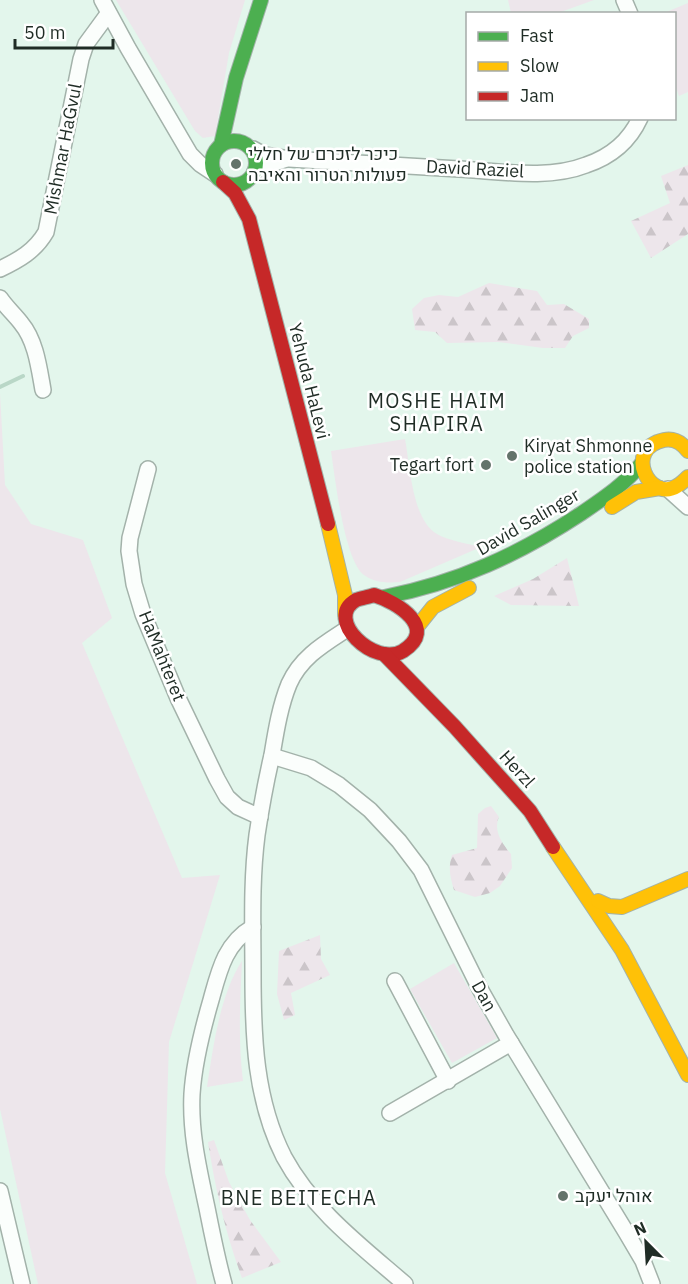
<svg xmlns="http://www.w3.org/2000/svg" width="688" height="1284" font-family="'IBM Plex Sans',Heebo,sans-serif">
<style>
.green{fill:#ede6eb}
.forest{fill:url(#forest-firs)}
.lines{fill:none;stroke-linecap:round;stroke-linejoin:round}
.stream{stroke:#b9d7c7;stroke-width:4}
.street-casing{stroke:#a3b2aa;stroke-width:18}
.fast-casing{stroke:#a3b2aa;stroke-width:16}
.slow-casing{stroke:#a3b2aa;stroke-width:16}
.jam-casing{stroke:#a3b2aa;stroke-width:16}
.street{stroke:#fbfefc;stroke-width:15}
.fast{stroke:#4caf50;stroke-width:14}
.slow{stroke:#ffc107;stroke-width:14}
.jam{stroke:#c62828;stroke-width:14}
.poi-dot{fill:#64736b;stroke:#fff;stroke-width:2}
.labels{text-anchor:middle;stroke-width:5;stroke-linejoin:round;paint-order:stroke}
.street-label{font-size:18px;fill:#1f2c25;stroke:#fff}
.poi-label{font-size:18px;fill:#1f2c25;stroke:#fff;text-anchor:start}
.neighbourhood-label{font-size:20px;letter-spacing:1.5px;fill:#1f2c25;stroke:#fff}
</style>
<defs>
<pattern id="forest-firs" width="22" height="20" patternUnits="userSpaceOnUse" patternTransform="scale(1.5)"><rect width="22" height="20" fill="#ede6eb"/><path d="M5 1l3.5 6h-7zM16 11l3.5 6h-7z" fill="#cbc5c9"/></pattern>
</defs>
<rect width="100%" height="100%" fill="#e3f6ec"/>
<g class="green">
<path d="M 116,0 L 245,0 L 229,53 L 215,136 L 203,138 L 195,131 Z"/>
<path d="M 508,0 L 594,0 L 558,13 L 511,13 Z"/>
<path d="M 688,3 L 688,92 L 679,96 L 675,85 L 674,14 L 664,13 Z"/>
<path d="M 0,393 L 5,485 L 31,524 L 83,540 L 112,618 L 82,643 L 182,878 L 220,875 L 169,1042 L 165,1173 L 197,1284 L 38,1284 L 0,1109 Z"/>
<path d="M 405,439 C 410,465 412,520 437,534 C 447,540 469,544 481,547 L 400,582 C 388,583 375,583 364,575 C 344,560 335,477 331,451 Z"/>
<path d="M 242,961 C 240,1002 238,1041 243,1081 L 207,1087 C 213,1048 220,994 242,961 Z"/>
<path d="M 454,963 L 497,1038 L 452,1063 L 410,989 Z"/>
</g>
<g class="forest">
<path d="M 688,165 L 688,234 L 651,258 L 631,221 L 670,203 L 661,176 Z"/>
<path d="M 489,283 L 537,291 L 547,305 L 564,304 L 589,319 L 589,328 L 573,336 L 565,348 L 543,348 L 498,342 L 447,343 L 435,332 L 415,330 L 412,309 L 424,298 L 439,295 L 458,297 Z"/>
<path d="M 567,558 L 579,606 L 511,605 L 494,596 L 533,579 Z"/>
<path d="M 491,806 L 499,817 C 493,831 502,843 511,854 L 512,868 L 500,886 L 490,893 L 475,897 L 454,890 C 450,877 448,868 452,855 L 477,848 L 478,814 L 485,808 Z"/>
<path d="M 320,935 L 321,959 L 330,975 L 291,993 L 295,1015 L 284,1020 L 277,994 L 279,951 Z"/>
<path d="M 214,1140 L 229,1182 L 250,1220 L 281,1262 L 242,1278 C 226,1235 215,1188 208,1142 Z"/>
</g>
<g class="lines">
<path class="stream" d="M 0,387 L 23,376"/>
<g class="street-casing">
<g id="street">
<path d="M 102,0 L 128,48 L 190,154 L 200,164 L 215,174"/>
<path d="M 624,0 L 630,14"/>
<path d="M 253,149 L 264,155 L 289,159 C 346,162 402,166 459,169 C 499,171 548,180 586,165 C 610,157 629,142 640,118"/>
<path d="M 255,172 L 263,167 L 284,160"/>
<path d="M 0,269 C 19,260 35,251 46,232 L 81,59 L 86,44 L 108,14"/>
<path d="M 0,298 C 6,307 14,314 21,323 C 36,341 39,368 43,390"/>
<path d="M 148,469 L 130,538 L 129,551 L 134,584 L 143,614 L 178,698 L 217,779 L 227,797 L 238,807 L 260,817"/>
<path d="M 668,489 L 688,507"/>
<path d="M 347,629 C 324,644 301,657 289,684 C 280,706 276,731 272,755 C 266,781 261,808 257,835 C 251,881 253,929 253,975 C 253,1037 255,1100 284,1157 C 312,1209 361,1246 405,1284"/>
<path d="M 272,756 L 311,768 L 339,785 L 370,810 L 399,841 L 421,870 L 480,989 L 506,1035 L 626,1232 L 643,1261 L 652,1284"/>
<path d="M 395,981 L 448,1081"/>
<path d="M 390,1113 L 511,1043"/>
<path d="M 0,1191 L 22,1284"/>
<path d="M 224,1284 C 217,1259 212,1233 207,1208 C 199,1170 190,1133 192,1094 C 194,1062 202,1031 211,1000 C 219,971 225,943 253,927"/>
</g>
</g>
<g class="fast-casing">
<g id="fast">
<circle cx="234" cy="163" r="22"/>
<path d="M 221,145 L 236,78 L 261,0"/>
<path d="M 384,597 C 457,583 520,554 582,513 C 604,498 625,484 642,463"/>
</g>
</g>
<g class="slow-casing">
<g id="slow">
<path d="M 688,451 C 682,443 674,438 664,440 C 622,449 650,503 677,486 C 681,484 685,480 688,477"/>
<path d="M 612,507 L 636,492 L 660,488"/>
<path d="M 328,524 L 345,595 L 345,614"/>
<path d="M 417,627 L 433,607 L 469,588"/>
<path d="M 553,847 L 622,950 L 688,1075"/>
<path d="M 598,901 L 609,906 L 622,907 L 688,879"/>
</g>
</g>
<g class="jam-casing">
<g id="jam">
<path d="M 223,182 L 235,193 L 249,219 L 328,524"/>
<path d="M 374,595 C 397,602 439,628 403,651 C 375,668 323,619 356,600 C 361,598 369,597 374,595 Z"/>
<path d="M 384,654 L 455,727 L 530,811 L 553,847"/>
</g>
</g>
<use href="#street" class="street"/>
<use href="#fast" class="fast"/>
<use href="#slow" class="slow"/>
<use href="#jam" class="jam"/>
</g>
<g class="poi-dot">
<circle cx="236" cy="164" r="6"/>
<circle cx="512" cy="456" r="6"/>
<circle cx="486" cy="465" r="6"/>
<circle cx="563" cy="1196" r="6"/>
</g>
<g class="labels">
<g class="street-label">
<text transform="translate(63 149) rotate(-79)" y="6">Mishmar HaGvul</text>
<text transform="translate(475 169) rotate(3)" y="6">David Raziel</text>
<text transform="translate(309 381) rotate(76)" y="6">Yehuda HaLevi</text>
<text transform="translate(528 522) rotate(-30)" y="6">David Salinger</text>
<text transform="translate(162 656) rotate(68)" y="6">HaMahteret</text>
<text transform="translate(517 769) rotate(48)" y="6">Herzl</text>
<text transform="translate(484 996) rotate(61)" y="6">Dan</text>
</g>
<g class="poi-label">
<text x="248" y="160">כיכר לזכרם של חללי<tspan x="248" dy="21">פעולות הטרור והאיבה</tspan></text>
<text x="524" y="452">Kiryat Shmonne<tspan x="524" dy="21">police station</tspan></text>
<text x="474" y="471" text-anchor="end">Tegart fort</text>
<text x="575" y="1202">אוהל יעקב</text>
</g>
<g class="neighbourhood-label">
<text x="437" y="408">MOSHE HAIM<tspan x="437" dy="23">SHAPIRA</tspan></text>
<text x="299" y="1205">BNE BEITECHA</text>
</g>
</g>
<rect x="466" y="12" width="210" height="108" fill="#ffffff" stroke="#a5aba8" stroke-width="1.5"/>
<rect x="478" y="32" width="30" height="9" fill="#4caf50" stroke="#a5aba8" stroke-width="1.5"/>
<text x="520" y="42" font-size="18" fill="#1f2c25">Fast</text>
<rect x="478" y="62" width="30" height="9" fill="#ffc107" stroke="#a5aba8" stroke-width="1.5"/>
<text x="520" y="72" font-size="18" fill="#1f2c25">Slow</text>
<rect x="478" y="92" width="30" height="9" fill="#c62828" stroke="#a5aba8" stroke-width="1.5"/>
<text x="520" y="102" font-size="18" fill="#1f2c25">Jam</text>
<g transform="translate(646 1242) rotate(336)" stroke="#ffffff" stroke-width="4.5" paint-order="stroke">
<path d="M0-4.5L10 22L0 15L-10 22Z" fill="#1f2c25"/>
<text y="-9" font-size="16" font-weight="bold" text-anchor="middle" fill="#1f2c25">N</text>
</g>
<path d="M15 39v9h98v-9" fill="none" stroke="#1f2c25" stroke-width="3"/>
<text x="24" y="39" font-size="18" fill="#1f2c25" stroke="#ffffff" stroke-width="4.5" paint-order="stroke">50 m</text>
</svg>
